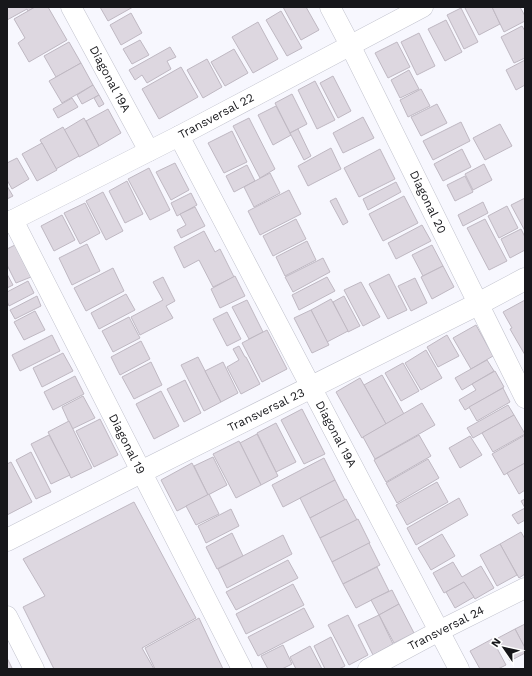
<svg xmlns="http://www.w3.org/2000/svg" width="532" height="676" font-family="'Work Sans',sans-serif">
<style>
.building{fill:#ddd7e0;stroke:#bfb8c2}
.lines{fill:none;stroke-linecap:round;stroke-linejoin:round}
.street-casing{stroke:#c2c3ce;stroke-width:21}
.secondary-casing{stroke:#c2c3ce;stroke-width:23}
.street{stroke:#fff;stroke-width:20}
.secondary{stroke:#fff;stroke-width:22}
.labels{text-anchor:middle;stroke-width:4;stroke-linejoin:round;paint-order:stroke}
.street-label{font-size:12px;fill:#17171b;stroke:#fff}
</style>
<rect width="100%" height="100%" fill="#f7f7fe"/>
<g class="building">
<path d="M 7,7 L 35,7 L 28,11 L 27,9 L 7,20 Z"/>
<path d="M 35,7 L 48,7 L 67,40 L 29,62 L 18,43 L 25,38 L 14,19 Z"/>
<path d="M 100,7 L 133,7 L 108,21 Z"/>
<path d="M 283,7 L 306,7 L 319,30 L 301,40 Z"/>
<path d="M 467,7 L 492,7 L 500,24 L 479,35 L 465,8 Z"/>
<path d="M 492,7 L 520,7 L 525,16 L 525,21 L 504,32 Z"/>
<path d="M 461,8 L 478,42 L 464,49 L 447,15 Z"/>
<path d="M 281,11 L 302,48 L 287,56 L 266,20 Z"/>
<path d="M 131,13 L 142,33 L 121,45 L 110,25 Z"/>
<path d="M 446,20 L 462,52 L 445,61 L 428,29 Z"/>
<path d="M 258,22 L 278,59 L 253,73 L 232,37 Z"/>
<path d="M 522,26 L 525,31 L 525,58 L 514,63 L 501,37 Z"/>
<path d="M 419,33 L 435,66 L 417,75 L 401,42 Z"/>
<path d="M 140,40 L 149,55 L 132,64 L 123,49 Z"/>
<path d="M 69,42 L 81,63 L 56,77 L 44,56 Z"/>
<path d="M 397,42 L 410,67 L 388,78 L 375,53 Z"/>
<path d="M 170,47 L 176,57 L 167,61 L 171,69 L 147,83 L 142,75 L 135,80 L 129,70 Z"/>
<path d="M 234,49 L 248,73 L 225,86 L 211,62 Z"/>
<path d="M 207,59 L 222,87 L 203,98 L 187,70 Z"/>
<path d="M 525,60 L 525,85 L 516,90 L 506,70 Z"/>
<path d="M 81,63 L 93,85 L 62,103 L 49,81 Z"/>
<path d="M 181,67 L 198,97 L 159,119 L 142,89 Z"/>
<path d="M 409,70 L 419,89 L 400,98 L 391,80 Z"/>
<path d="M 333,76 L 351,111 L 338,118 L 320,83 Z"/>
<path d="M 315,81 L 335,120 L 317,129 L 298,90 Z"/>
<path d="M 93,85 L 99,95 L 82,104 L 77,95 Z"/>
<path d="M 421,89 L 430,106 L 408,117 L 400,100 Z"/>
<path d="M 292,94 L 307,124 L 290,133 L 275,103 Z"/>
<path d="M 99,95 L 104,104 L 99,107 L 94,98 Z"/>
<path d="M 72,98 L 78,107 L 58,118 L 53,109 Z"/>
<path d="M 437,104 L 447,123 L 421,136 L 411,117 Z"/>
<path d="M 276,106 L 291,135 L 273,145 L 258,115 Z"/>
<path d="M 108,109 L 121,133 L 99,146 L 86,121 Z"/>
<path d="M 363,117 L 374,138 L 343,153 L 333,133 Z"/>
<path d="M 84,118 L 99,146 L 79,157 L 64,130 Z"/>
<path d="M 249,118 L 275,169 L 260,178 L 233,126 Z"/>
<path d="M 461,122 L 470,141 L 433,160 L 423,141 Z"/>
<path d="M 500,124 L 512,146 L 485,160 L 473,138 Z"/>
<path d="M 63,127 L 79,156 L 56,169 L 40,140 Z"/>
<path d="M 298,129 L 311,156 L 304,160 L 290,133 Z"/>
<path d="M 232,131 L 247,162 L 224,173 L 208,143 Z"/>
<path d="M 42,143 L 57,170 L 37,181 L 22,154 Z"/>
<path d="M 331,148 L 341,169 L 308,186 L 298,166 Z"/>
<path d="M 380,149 L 395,179 L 359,197 L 344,168 Z"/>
<path d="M 462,149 L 471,167 L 443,181 L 434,164 Z"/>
<path d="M 17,158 L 29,179 L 12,189 L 7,180 L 7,163 Z"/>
<path d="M 175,163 L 189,190 L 171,200 L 156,172 Z"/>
<path d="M 484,164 L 492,180 L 473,190 L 465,174 Z"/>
<path d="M 247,165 L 255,181 L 234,192 L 226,176 Z"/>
<path d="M 149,168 L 170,210 L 150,220 L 128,179 Z"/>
<path d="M 270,173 L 280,193 L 254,207 L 244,187 Z"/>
<path d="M 465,176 L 473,192 L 455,201 L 447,185 Z"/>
<path d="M 127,181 L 143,214 L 125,223 L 109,191 Z"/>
<path d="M 396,182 L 401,192 L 368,210 L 363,199 Z"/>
<path d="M 7,186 L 13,196 L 7,199 Z"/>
<path d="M 289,190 L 301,214 L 260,235 L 248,211 Z"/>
<path d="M 103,192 L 123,231 L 106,240 L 86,201 Z"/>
<path d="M 191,193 L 197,205 L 177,216 L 171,203 Z"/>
<path d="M 404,196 L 418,223 L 383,241 L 369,214 Z"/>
<path d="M 336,198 L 348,222 L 343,225 L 330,201 Z"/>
<path d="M 525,198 L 525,231 L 511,205 Z"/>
<path d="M 483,202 L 488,213 L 463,226 L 458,215 Z"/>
<path d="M 85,203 L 100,233 L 80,244 L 64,213 Z"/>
<path d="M 507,206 L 518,228 L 499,238 L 488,216 Z"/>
<path d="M 195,207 L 205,226 L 181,238 L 177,230 L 186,225 L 180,214 Z"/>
<path d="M 62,215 L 75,240 L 54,251 L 41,226 Z"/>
<path d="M 296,219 L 306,239 L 273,256 L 263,236 Z"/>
<path d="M 485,219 L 507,261 L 489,270 L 467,228 Z"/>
<path d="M 422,225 L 431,241 L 396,259 L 388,243 Z"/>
<path d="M 521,229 L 525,237 L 525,250 L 510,258 L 501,239 Z"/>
<path d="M 204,231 L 215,252 L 220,249 L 234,277 L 213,287 L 199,260 L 184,268 L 174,247 Z"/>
<path d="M 307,241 L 316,260 L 285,276 L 276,257 Z"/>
<path d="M 87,244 L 100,271 L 72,285 L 59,258 Z"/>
<path d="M 15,245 L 31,277 L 16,283 L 7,265 L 7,249 Z"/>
<path d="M 432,245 L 443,266 L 423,276 L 412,255 Z"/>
<path d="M 323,258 L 330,272 L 293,292 L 285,277 Z"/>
<path d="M 443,266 L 454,287 L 432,299 L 421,277 Z"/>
<path d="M 113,268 L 124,291 L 86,311 L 74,288 Z"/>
<path d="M 7,274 L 13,285 L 7,288 Z"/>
<path d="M 389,274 L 407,310 L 388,319 L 369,284 Z"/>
<path d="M 235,276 L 245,296 L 220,308 L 211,289 Z"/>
<path d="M 163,277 L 175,301 L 166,306 L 173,318 L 140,335 L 131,317 L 163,300 L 153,282 Z"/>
<path d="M 327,277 L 335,291 L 299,310 L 292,295 Z"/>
<path d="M 415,278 L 427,303 L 411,311 L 398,286 Z"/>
<path d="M 28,281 L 34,293 L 9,306 L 7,301 L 7,292 Z"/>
<path d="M 361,282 L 380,317 L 363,326 L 344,290 Z"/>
<path d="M 126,294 L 135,310 L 99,329 L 91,313 Z"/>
<path d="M 37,296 L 41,306 L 15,319 L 10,310 Z"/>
<path d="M 344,296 L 360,326 L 348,332 L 333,302 Z"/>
<path d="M 331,299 L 348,331 L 327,342 L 311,310 Z"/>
<path d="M 247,300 L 263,332 L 249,339 L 232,307 Z"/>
<path d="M 525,300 L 525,355 L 510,329 L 512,328 L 503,312 Z"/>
<path d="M 311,310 L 329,345 L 312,353 L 294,318 Z"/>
<path d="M 35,311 L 45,330 L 24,340 L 14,322 Z"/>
<path d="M 227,312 L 241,339 L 227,346 L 213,319 Z"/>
<path d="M 129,317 L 140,338 L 113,352 L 102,331 Z"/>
<path d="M 476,325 L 493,356 L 471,369 L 453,338 Z"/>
<path d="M 267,330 L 287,369 L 262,382 L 242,343 Z"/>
<path d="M 52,335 L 60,351 L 20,371 L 12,355 Z"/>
<path d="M 447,335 L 459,356 L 438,367 L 427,347 Z"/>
<path d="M 141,341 L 150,359 L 120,375 L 111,357 Z"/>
<path d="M 239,346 L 245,357 L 246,357 L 260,384 L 241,394 L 227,367 L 239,360 L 233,349 Z"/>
<path d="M 426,350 L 442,378 L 421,390 L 405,363 Z"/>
<path d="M 63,353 L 73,371 L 42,387 L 33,368 Z"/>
<path d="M 198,357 L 221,402 L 204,411 L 181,365 Z"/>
<path d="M 487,360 L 494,371 L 462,390 L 455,378 Z"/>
<path d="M 151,362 L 162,385 L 134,399 L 122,377 Z"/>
<path d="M 223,362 L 238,393 L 221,402 L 205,371 Z"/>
<path d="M 403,363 L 419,391 L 401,401 L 385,373 Z"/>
<path d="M 495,371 L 504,387 L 465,410 L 459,400 L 476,390 L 472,384 Z"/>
<path d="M 382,375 L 404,414 L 386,424 L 364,385 Z"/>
<path d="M 75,376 L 84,394 L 53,410 L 44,392 Z"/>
<path d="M 360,378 L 386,424 L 362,438 L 336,392 Z"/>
<path d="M 185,380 L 201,413 L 184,422 L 167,389 Z"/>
<path d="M 503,388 L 510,402 L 477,421 L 469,407 Z"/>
<path d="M 161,391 L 179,426 L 154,439 L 136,404 Z"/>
<path d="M 83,396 L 95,418 L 72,429 L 62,407 Z"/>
<path d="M 422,403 L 435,425 L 375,459 L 363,437 Z"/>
<path d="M 508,405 L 514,415 L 473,438 L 467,428 Z"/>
<path d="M 302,409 L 325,454 L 304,464 L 281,420 Z"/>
<path d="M 514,415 L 525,434 L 493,452 L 482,433 Z"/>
<path d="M 100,419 L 118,455 L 94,467 L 76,431 Z"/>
<path d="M 69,421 L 92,468 L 71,478 L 48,432 Z"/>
<path d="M 276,423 L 296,462 L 276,472 L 257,433 Z"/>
<path d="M 257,434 L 278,476 L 261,485 L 240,443 Z"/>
<path d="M 49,435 L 70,475 L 51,484 L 31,444 Z"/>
<path d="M 419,435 L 431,456 L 386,482 L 374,460 Z"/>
<path d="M 525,435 L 525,463 L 504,475 L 492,454 Z"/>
<path d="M 470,436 L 482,455 L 460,468 L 449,448 Z"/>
<path d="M 239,441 L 261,485 L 236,498 L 213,454 Z"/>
<path d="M 31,452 L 51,492 L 36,499 L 16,460 Z"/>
<path d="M 213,457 L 227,485 L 208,495 L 194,466 Z"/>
<path d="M 324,458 L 335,480 L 283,507 L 272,485 Z"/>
<path d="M 428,459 L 439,478 L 397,503 L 386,483 Z"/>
<path d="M 11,462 L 32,502 L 7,515 L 7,464 Z"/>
<path d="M 192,463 L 208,495 L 177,511 L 161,480 Z"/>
<path d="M 525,463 L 525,490 L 519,494 L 507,473 Z"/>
<path d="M 335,480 L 345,500 L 310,518 L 300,498 Z"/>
<path d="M 437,482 L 448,502 L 407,525 L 396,505 Z"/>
<path d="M 209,494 L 219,514 L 196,525 L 186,506 Z"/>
<path d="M 459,498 L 468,515 L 416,545 L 407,528 Z"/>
<path d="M 346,499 L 357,520 L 320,538 L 310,518 Z"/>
<path d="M 525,499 L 525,520 L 518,524 L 512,515 L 525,508 L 521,501 Z"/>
<path d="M 134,502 L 196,618 L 142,648 L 154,669 L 54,669 L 23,607 L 45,596 L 23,559 Z"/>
<path d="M 231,509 L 239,526 L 206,543 L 198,526 Z"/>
<path d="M 358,519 L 370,543 L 332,562 L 320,538 Z"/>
<path d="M 521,532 L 525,539 L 525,574 L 519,578 L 500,544 Z"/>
<path d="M 232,533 L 243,556 L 217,569 L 206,547 Z"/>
<path d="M 442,534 L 455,556 L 431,570 L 418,548 Z"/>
<path d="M 283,535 L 292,554 L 227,588 L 218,569 Z"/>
<path d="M 369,543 L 380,565 L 343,584 L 332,562 Z"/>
<path d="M 500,544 L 517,575 L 497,586 L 480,555 Z"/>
<path d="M 288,560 L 298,578 L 236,610 L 226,592 Z"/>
<path d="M 453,562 L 462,577 L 481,566 L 494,588 L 475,599 L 464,582 L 444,593 L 433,573 Z"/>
<path d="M 377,567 L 389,591 L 356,608 L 343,584 Z"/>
<path d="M 464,582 L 474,597 L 455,608 L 446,592 Z"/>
<path d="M 293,584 L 304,605 L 246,634 L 236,614 Z"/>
<path d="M 392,590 L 399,604 L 379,615 L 371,600 Z"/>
<path d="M 399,604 L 414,633 L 394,643 L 379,615 Z"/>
<path d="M 304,608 L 314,627 L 258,656 L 248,637 Z"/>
<path d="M 348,615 L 368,655 L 349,665 L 328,625 Z"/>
<path d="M 379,615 L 393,644 L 373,655 L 358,625 Z"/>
<path d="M 199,618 L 223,669 L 155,669 L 145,648 Z"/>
<path d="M 525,624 L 525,648 L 515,629 Z"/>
<path d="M 515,629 L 525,648 L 525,653 L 510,661 L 498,638 Z"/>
<path d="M 331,637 L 345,666 L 339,669 L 325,669 L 314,646 Z"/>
<path d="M 492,639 L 506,665 L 498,669 L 480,669 L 470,651 Z"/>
<path d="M 283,645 L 292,664 L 282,669 L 268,669 L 261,656 Z"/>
<path d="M 310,646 L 322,669 L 296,669 L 290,657 Z"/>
<path d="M 7,658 L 12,668 L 10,669 L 7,669 Z"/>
</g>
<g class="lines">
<g class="street-casing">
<g id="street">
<path d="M 71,7 L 149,151"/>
<path d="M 330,7 L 350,45 L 525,398"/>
<path d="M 179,136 L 311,387 L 459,669"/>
<path d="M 13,220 L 242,669"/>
<path d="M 7,223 L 179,136 L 423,7"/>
<path d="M 7,616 L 34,669"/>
<path d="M 368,669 L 439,631 L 525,588"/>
</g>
</g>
<g class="secondary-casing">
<path id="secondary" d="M 7,540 L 141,472 L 478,304 L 525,279"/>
</g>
<use href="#street" class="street"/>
<use href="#secondary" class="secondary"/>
</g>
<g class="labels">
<g class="street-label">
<text transform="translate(110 79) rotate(62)" y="4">Diagonal 19A</text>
<text transform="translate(216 116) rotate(-28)" y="4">Transversal 22</text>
<text transform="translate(428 202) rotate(64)" y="4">Diagonal 20</text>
<text transform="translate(266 410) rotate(-26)" y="4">Transversal 23</text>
<text transform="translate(336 434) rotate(62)" y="4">Diagonal 19A</text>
<text transform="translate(127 444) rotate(63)" y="4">Diagonal 19</text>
<text transform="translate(446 628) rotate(-27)" y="4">Transversal 24</text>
</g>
</g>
<rect width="532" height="676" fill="none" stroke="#17171b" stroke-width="16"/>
<g transform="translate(504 648) rotate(304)" stroke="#ffffff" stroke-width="3" paint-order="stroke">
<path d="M0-3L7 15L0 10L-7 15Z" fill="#17171b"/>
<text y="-6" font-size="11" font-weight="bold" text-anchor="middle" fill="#17171b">N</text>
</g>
</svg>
